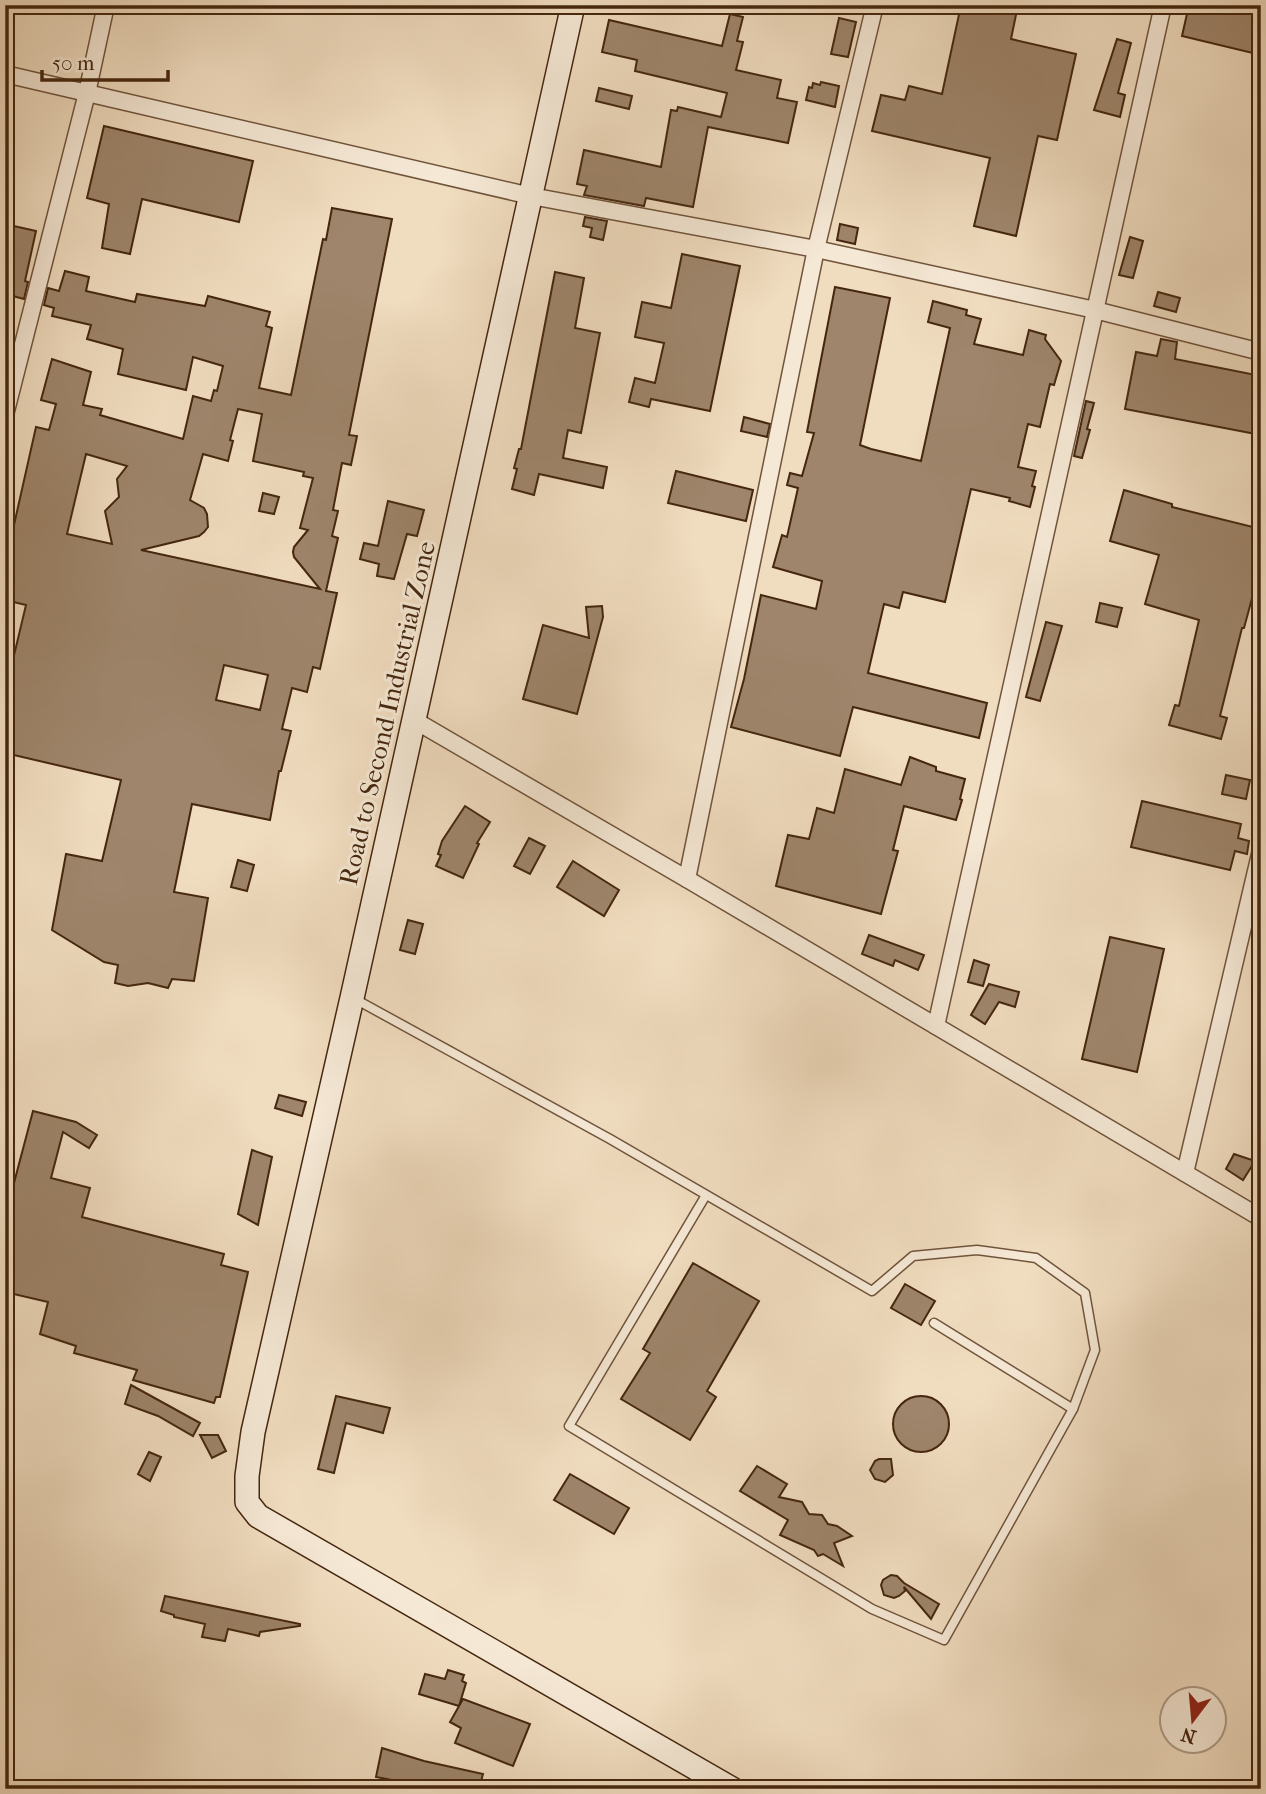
<svg xmlns="http://www.w3.org/2000/svg" width="1266" height="1794" font-family="'IM FELL French Canon',serif">
<style>
.building{fill:#9e856b;stroke:#45270f;stroke-width:2;fill-rule:evenodd}
.lines{fill:none;stroke-linecap:round;stroke-linejoin:round}
.lane-casing{stroke:#70543b;stroke-width:11}
.street-casing{stroke:#70543b;stroke-width:19}
.secondary-casing{stroke:#45270f;stroke-width:26}
.lane{stroke:#f5e8d5;stroke-width:8}
.street{stroke:#f5e8d5;stroke-width:16}
.secondary{stroke:#f5e8d5;stroke-width:23}
.labels{text-anchor:middle;stroke-width:6;stroke-linejoin:round;paint-order:stroke}
.street-label{font-size:26px;fill:#45270f;stroke:#f5e8d5}
</style>
<rect width="100%" height="100%" fill="#f0dcbf"/>
<filter id="stains"><feTurbulence type="fractalNoise" baseFrequency=".00286" numOctaves="4"/><feColorMatrix values="0 0 0 0 .2 0 0 0 0 .09 0 0 0 0 .02 0 0 0 .5 -.17"/></filter>
<radialGradient id="worn" r=".72"><stop offset=".6" stop-color="#630" stop-opacity="0"/><stop offset="1" stop-color="#630" stop-opacity=".3"/></radialGradient>
<g class="building">
<path d="M 961,5 L 1018,5 L 1011,39 L 1076,54 L 1057,140 L 1038,136 L 1016,236 L 974,226 L 990,158 L 872,131 L 881,95 L 905,100 L 909,86 L 942,94 Z"/>
<path d="M 1189,5 L 1261,5 L 1261,55 L 1182,36 Z"/>
<path d="M 730,14 L 743,17 L 737,41 L 743,42 L 736,70 L 781,80 L 777,98 L 797,102 L 788,143 L 708,127 L 693,207 L 646,198 L 644,206 L 584,195 L 587,186 L 577,184 L 584,150 L 661,167 L 671,110 L 677,111 L 678,107 L 721,117 L 727,93 L 635,71 L 637,60 L 602,52 L 609,20 L 722,46 Z"/>
<path d="M 839,18 L 856,22 L 848,57 L 831,54 Z"/>
<path d="M 1117,39 L 1131,43 L 1118,93 L 1125,95 L 1120,117 L 1094,110 Z"/>
<path d="M 821,82 L 839,86 L 835,107 L 806,100 L 809,87 L 812,88 L 813,83 L 820,85 Z"/>
<path d="M 599,88 L 632,96 L 629,109 L 596,101 Z"/>
<path d="M 104,126 L 253,161 L 239,222 L 142,199 L 130,254 L 102,248 L 109,204 L 87,198 Z"/>
<path d="M 332,208 L 392,219 L 349,435 L 357,436 L 351,465 L 342,463 L 333,510 L 338,511 L 332,536 L 338,538 L 326,591 L 337,593 L 320,669 L 313,667 L 307,692 L 292,688 L 282,729 L 291,731 L 281,771 L 279,771 L 270,820 L 192,804 L 174,892 L 208,898 L 194,981 L 172,979 L 168,988 L 148,983 L 128,986 L 115,983 L 118,965 L 104,962 L 52,930 L 66,854 L 102,861 L 121,780 L 5,753 L 5,693 L 26,605 L 5,600 L 5,565 L 36,427 L 49,430 L 56,404 L 41,400 L 52,359 L 91,372 L 83,405 L 102,409 L 100,415 L 183,439 L 193,396 L 211,401 L 214,390 L 217,391 L 223,366 L 193,357 L 186,390 L 118,374 L 123,349 L 87,339 L 91,325 L 52,316 L 54,308 L 44,305 L 48,288 L 59,291 L 65,271 L 89,277 L 86,291 L 135,302 L 137,294 L 205,306 L 208,296 L 270,312 L 266,326 L 272,328 L 259,388 L 291,395 L 323,239 L 326,240 ZM 238,409 L 262,414 L 253,461 L 304,472 L 303,476 L 313,478 L 300,528 L 308,530 L 294,547 L 293,552 L 294,557 L 320,589 L 141,550 L 199,536 L 204,532 L 208,527 L 207,514 L 204,508 L 190,500 L 203,454 L 228,461 L 233,441 L 230,440 ZM 86,454 L 127,466 L 117,479 L 119,497 L 105,511 L 112,544 L 67,534 ZM 224,665 L 268,675 L 260,710 L 216,700 Z"/>
<path d="M 585,217 L 607,221 L 603,240 L 590,237 L 592,228 L 583,226 Z"/>
<path d="M 5,224 L 36,231 L 25,281 L 28,282 L 24,299 L 5,294 Z"/>
<path d="M 840,224 L 858,228 L 855,244 L 837,240 Z"/>
<path d="M 1130,237 L 1143,241 L 1133,278 L 1119,275 Z"/>
<path d="M 682,254 L 740,266 L 710,411 L 651,399 L 649,407 L 629,402 L 635,378 L 655,383 L 664,343 L 635,337 L 642,302 L 671,308 Z"/>
<path d="M 555,272 L 584,278 L 575,328 L 600,333 L 581,433 L 568,430 L 563,458 L 607,467 L 603,488 L 539,474 L 534,495 L 512,489 L 517,469 L 514,468 L 519,449 L 521,449 Z"/>
<path d="M 835,287 L 890,298 L 860,445 L 871,449 L 921,461 L 950,328 L 928,322 L 933,301 L 967,310 L 966,315 L 981,319 L 974,344 L 1023,355 L 1029,330 L 1046,335 L 1045,339 L 1061,361 L 1054,385 L 1050,384 L 1040,427 L 1028,424 L 1018,467 L 1036,471 L 1032,486 L 1035,487 L 1030,507 L 1009,501 L 1010,498 L 971,489 L 945,602 L 903,592 L 899,608 L 884,604 L 868,673 L 987,703 L 979,738 L 853,707 L 840,756 L 731,727 L 744,679 L 761,595 L 816,609 L 822,581 L 773,567 L 782,535 L 787,537 L 798,488 L 787,485 L 790,473 L 802,476 L 814,433 L 807,432 Z"/>
<path d="M 1158,292 L 1180,298 L 1176,312 L 1154,306 Z"/>
<path d="M 1161,339 L 1177,342 L 1175,359 L 1261,376 L 1261,435 L 1125,409 L 1136,352 L 1157,356 Z"/>
<path d="M 1086,401 L 1094,403 L 1087,429 L 1090,430 L 1082,458 L 1074,456 Z"/>
<path d="M 744,417 L 770,424 L 767,437 L 741,431 Z"/>
<path d="M 676,471 L 753,490 L 746,521 L 668,503 Z"/>
<path d="M 1124,490 L 1172,504 L 1172,507 L 1261,529 L 1261,565 L 1244,628 L 1242,628 L 1220,716 L 1227,718 L 1221,739 L 1169,725 L 1175,705 L 1179,706 L 1199,620 L 1145,604 L 1159,555 L 1110,541 Z"/>
<path d="M 263,493 L 279,497 L 274,514 L 259,511 Z"/>
<path d="M 388,501 L 424,510 L 417,536 L 407,534 L 394,579 L 377,576 L 379,564 L 360,559 L 364,543 L 378,546 Z"/>
<path d="M 1100,603 L 1122,608 L 1117,627 L 1096,622 Z"/>
<path d="M 602,606 L 603,617 L 577,714 L 523,699 L 543,625 L 589,638 L 586,607 Z"/>
<path d="M 1046,622 L 1062,626 L 1040,701 L 1026,697 Z"/>
<path d="M 910,757 L 936,767 L 936,771 L 965,779 L 960,799 L 962,800 L 956,820 L 904,806 L 893,850 L 898,851 L 881,914 L 776,886 L 788,835 L 809,839 L 817,808 L 834,813 L 845,769 L 901,785 Z"/>
<path d="M 1226,775 L 1250,780 L 1246,799 L 1222,794 Z"/>
<path d="M 1142,801 L 1241,824 L 1238,838 L 1249,841 L 1247,854 L 1235,851 L 1230,870 L 1131,847 Z"/>
<path d="M 465,806 L 490,822 L 477,843 L 479,844 L 463,878 L 436,866 L 441,855 L 438,854 L 442,841 Z"/>
<path d="M 529,838 L 545,846 L 530,874 L 514,866 Z"/>
<path d="M 238,860 L 254,865 L 247,891 L 231,887 Z"/>
<path d="M 573,861 L 619,890 L 604,916 L 557,887 Z"/>
<path d="M 408,920 L 423,924 L 415,954 L 400,950 Z"/>
<path d="M 869,935 L 924,955 L 918,970 L 895,960 L 893,966 L 862,954 Z"/>
<path d="M 1110,937 L 1164,949 L 1137,1072 L 1082,1059 Z"/>
<path d="M 974,960 L 989,965 L 983,986 L 968,982 Z"/>
<path d="M 989,984 L 1019,992 L 1015,1007 L 999,1002 L 985,1024 L 971,1015 Z"/>
<path d="M 279,1095 L 306,1102 L 302,1116 L 275,1108 Z"/>
<path d="M 33,1111 L 76,1122 L 97,1135 L 89,1148 L 63,1132 L 51,1178 L 90,1188 L 82,1217 L 224,1254 L 221,1265 L 248,1272 L 220,1397 L 216,1397 L 214,1403 L 133,1380 L 137,1370 L 74,1353 L 76,1346 L 40,1334 L 48,1302 L 5,1292 L 5,1279 L 14,1248 L 5,1246 L 5,1217 Z"/>
<path d="M 252,1150 L 272,1157 L 258,1225 L 238,1214 Z"/>
<path d="M 1234,1154 L 1255,1161 L 1243,1180 L 1226,1169 Z"/>
<path d="M 693,1263 L 759,1301 L 707,1391 L 716,1397 L 690,1440 L 621,1399 L 650,1353 L 643,1349 Z"/>
<path d="M 905,1284 L 935,1301 L 921,1325 L 891,1308 Z"/>
<path d="M 131,1385 L 200,1423 L 193,1436 L 158,1416 L 125,1404 Z"/>
<circle cx="921" cy="1424" r="28"/>
<path d="M 336,1396 L 390,1408 L 383,1433 L 346,1423 L 334,1473 L 318,1469 Z"/>
<path d="M 200,1435 L 218,1435 L 226,1451 L 212,1458 Z"/>
<path d="M 149,1452 L 161,1457 L 150,1481 L 138,1474 Z"/>
<path d="M 879,1459 L 891,1459 L 893,1475 L 885,1482 L 875,1479 L 870,1470 L 875,1461 Z"/>
<path d="M 757,1466 L 787,1484 L 779,1497 L 802,1502 L 809,1514 L 822,1515 L 828,1524 L 837,1526 L 852,1536 L 834,1543 L 843,1566 L 823,1554 L 818,1556 L 814,1550 L 780,1535 L 788,1520 L 740,1491 Z"/>
<path d="M 570,1474 L 629,1508 L 614,1534 L 554,1500 Z"/>
<path d="M 891,1575 L 897,1576 L 904,1583 L 939,1604 L 931,1619 L 904,1587 L 905,1591 L 899,1596 L 894,1598 L 884,1595 L 881,1585 L 883,1580 Z"/>
<path d="M 165,1596 L 300,1624 L 300,1626 L 260,1632 L 259,1636 L 228,1629 L 225,1641 L 202,1637 L 205,1624 L 174,1617 L 174,1615 L 161,1611 Z"/>
<path d="M 448,1670 L 464,1675 L 462,1681 L 466,1683 L 459,1706 L 419,1694 L 425,1674 L 445,1679 Z"/>
<path d="M 463,1699 L 530,1724 L 513,1766 L 455,1743 L 461,1728 L 450,1722 Z"/>
<path d="M 382,1748 L 424,1761 L 483,1774 L 479,1789 L 395,1789 L 397,1781 L 376,1777 Z"/>
</g>
<g class="lines">
<g class="lane-casing">
<g id="lane">
<path d="M 355,999 L 610,1139 L 872,1291 L 913,1256 L 977,1250 L 1036,1258 L 1085,1293 L 1095,1350 L 1073,1409 L 944,1640 L 872,1609 L 569,1426 L 706,1195"/>
<path d="M 934,1323 L 1073,1409"/>
</g>
</g>
<g class="street-casing">
<g id="street">
<path d="M 5,74 L 531,196 L 816,249 L 1095,310 L 1261,352"/>
<path d="M 5,415 L 87,93 L 106,5"/>
<path d="M 414,720 L 687,879 L 1261,1218"/>
<path d="M 687,879 L 816,249 L 875,5"/>
<path d="M 936,1026 L 1163,5"/>
<path d="M 1185,1173 L 1261,850"/>
</g>
</g>
<g class="secondary-casing">
<path id="secondary" d="M 573,5 L 352,998 L 253,1432 L 247,1476 L 247,1502 L 258,1516 L 732,1789"/>
</g>
<use href="#lane" class="lane"/>
<use href="#street" class="street"/>
<use href="#secondary" class="secondary"/>
</g>
<g class="labels">
<g class="street-label">
<text transform="translate(387 713) rotate(-77)" y="9">Road to Second Industrial Zone</text>
</g>
</g>
<rect width="1266" height="1794" fill="none" stroke="#f0dcbf" stroke-width="28"/>
<rect x="7" y="7" width="1252" height="1780" fill="none" stroke="#45270f" stroke-width="3.5"/>
<rect x="14" y="14" width="1238" height="1766" fill="none" stroke="#45270f" stroke-width="2"/>
<g transform="translate(1193 1720) rotate(196)"><circle r="33" fill="#f5e8d5" stroke="#af9b86" stroke-width="2"/>
<path d="M0-5L12 26L0 18L-12 26Z" fill="#8f2418"/>
<text y="-10" font-size="19" font-weight="bold" text-anchor="middle" fill="#45270f">N</text>
</g>
<path d="M42 70v10h126v-10" fill="none" stroke="#45270f" stroke-width="3.5"/>
<text x="52" y="70" font-size="21" fill="#45270f" stroke="#f5e8d5" stroke-width="5" paint-order="stroke">50 m</text>
<rect width="100%" height="100%" filter="url(#stains)"/>
<rect width="100%" height="100%" fill="url(#worn)"/>
</svg>
